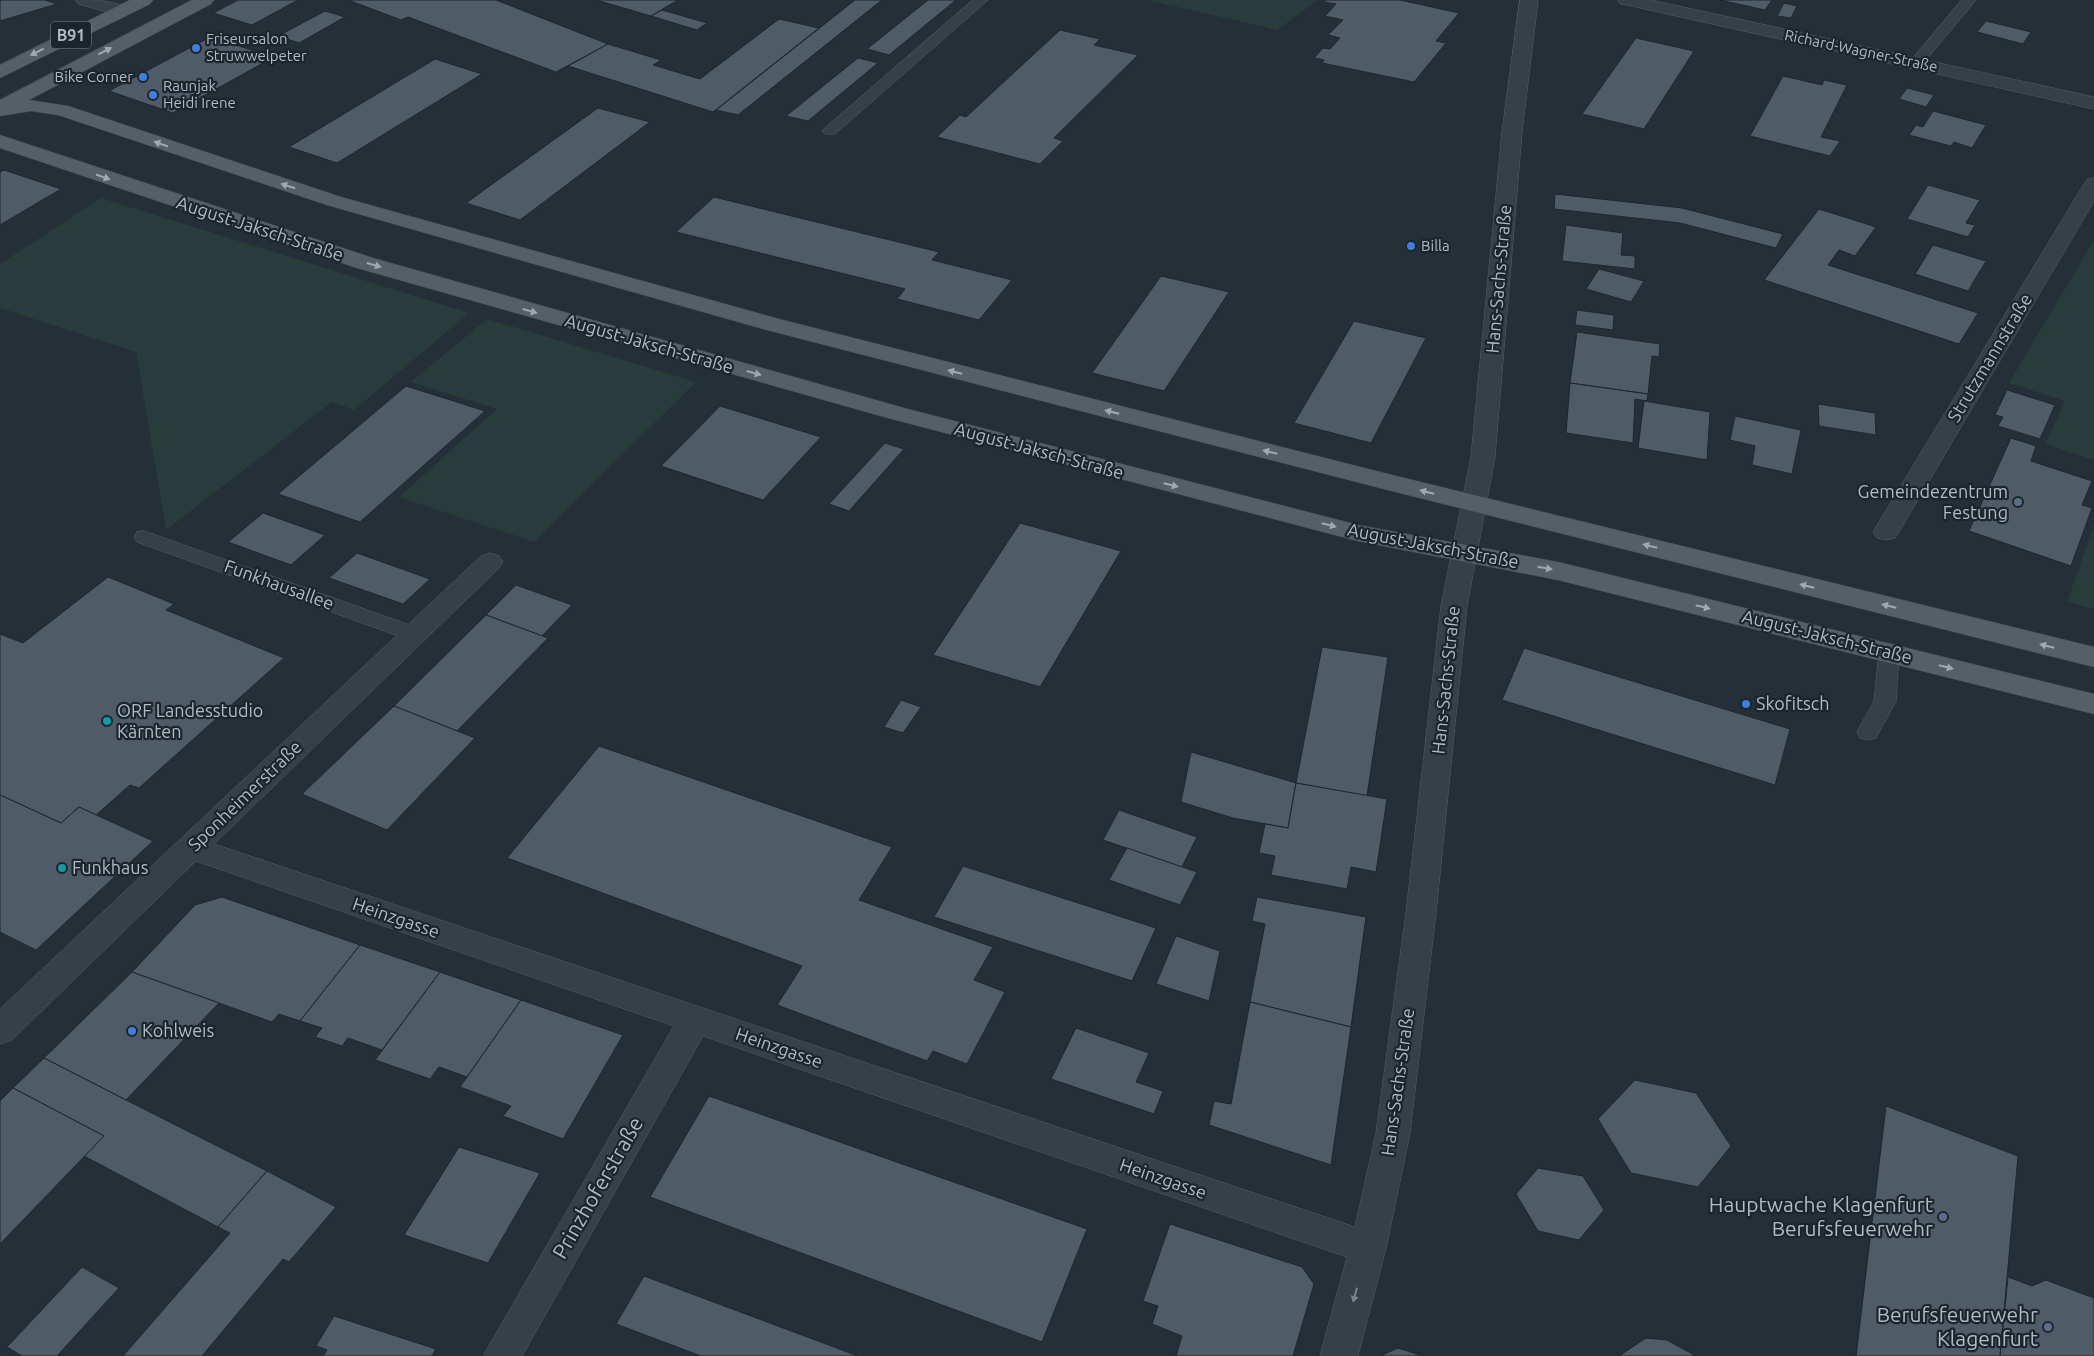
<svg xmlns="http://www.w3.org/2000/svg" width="2094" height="1356" font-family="Ubuntu,sans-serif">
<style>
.green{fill:#283d3b}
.building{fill:#4f5b66;stroke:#1e272f}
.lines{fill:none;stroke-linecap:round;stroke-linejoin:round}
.service-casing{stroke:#555e66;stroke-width:1}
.minor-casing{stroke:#555e66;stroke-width:1}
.primary-casing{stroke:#434c54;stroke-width:1}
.service{fill:#374048;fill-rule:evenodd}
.minor{fill:#374048;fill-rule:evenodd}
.primary{fill:#555f68;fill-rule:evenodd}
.oneway{fill:#9fa9b2}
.oneway2{fill:#7b848c}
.shop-dot{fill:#3f7fe0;stroke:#1c252d;stroke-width:2}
.service-dot{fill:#5c6f8a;stroke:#1c252d;stroke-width:2}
.culture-dot{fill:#0f9aa8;stroke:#1c252d;stroke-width:2}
.labels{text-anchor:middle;stroke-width:4.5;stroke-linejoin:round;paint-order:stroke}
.far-poi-label{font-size:15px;fill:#b2bbc4;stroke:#1c252d;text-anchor:start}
.far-street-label{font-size:15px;fill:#b2bbc4;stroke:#1c252d}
.shield{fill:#1c252d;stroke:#858e97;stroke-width:1}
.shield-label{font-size:16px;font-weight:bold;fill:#b2bbc4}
.street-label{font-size:18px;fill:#b2bbc4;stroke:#1c252d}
.poi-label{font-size:18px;fill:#b2bbc4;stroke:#1c252d;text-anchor:start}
.near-street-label{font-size:21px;fill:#b2bbc4;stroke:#1c252d}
.near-poi-label{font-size:21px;fill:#b2bbc4;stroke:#1c252d;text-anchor:end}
</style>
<rect width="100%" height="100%" fill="#242f38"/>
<g class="green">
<path d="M 1147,0 L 1318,0 L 1277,30 Z"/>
<path d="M 101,198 L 469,313 L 354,410 L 332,402 L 166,530 L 136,352 L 0,308 L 0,264 Z"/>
<path d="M 2094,240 L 2094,460 L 2045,444 L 2065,401 L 2009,383 Z"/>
<path d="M 487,319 L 696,382 L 534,542 L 399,497 L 497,409 L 411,382 Z"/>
<path d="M 2094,525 L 2094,609 L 2067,602 Z"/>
</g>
<g class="building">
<path d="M 0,0 L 45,0 L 57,4 L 0,21 Z"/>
<path d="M 238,0 L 298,0 L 252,25 L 213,13 Z"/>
<path d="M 348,0 L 496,0 L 608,44 L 556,72 L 408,17 L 401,20 Z"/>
<path d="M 596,0 L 678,0 L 651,16 Z"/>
<path d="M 855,0 L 882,0 L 738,115 L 716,110 Z"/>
<path d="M 928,0 L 956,0 L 889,55 L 867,49 Z"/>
<path d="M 1326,0 L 1400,0 L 1459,13 L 1436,41 L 1446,43 L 1414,82 L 1322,63 L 1324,60 L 1314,58 L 1323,48 L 1330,49 L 1340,38 L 1328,35 L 1343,20 L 1325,16 L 1336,4 L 1324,2 Z"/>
<path d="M 1720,0 L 1772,0 L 1765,10 Z"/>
<path d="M 1784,3 L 1797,6 L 1791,18 L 1777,16 Z"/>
<path d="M 662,10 L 707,23 L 697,30 L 651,16 Z"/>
<path d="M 325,11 L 345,17 L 299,43 L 278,36 Z"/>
<path d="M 779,19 L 819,28 L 713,112 L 568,66 L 608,44 L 661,60 L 653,65 L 700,79 Z"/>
<path d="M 1986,21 L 2031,32 L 2023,44 L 1977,32 Z"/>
<path d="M 1060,30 L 1100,39 L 1094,45 L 1138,55 L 1054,138 L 1063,141 L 1040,164 L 937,137 L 960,115 L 966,117 Z"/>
<path d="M 210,37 L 274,57 L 173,113 L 109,91 Z"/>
<path d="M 1636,38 L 1694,51 L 1644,129 L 1582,114 Z"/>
<path d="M 858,58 L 878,63 L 808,121 L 786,116 Z"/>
<path d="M 435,59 L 482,74 L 337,163 L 289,147 Z"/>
<path d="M 1783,76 L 1822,85 L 1824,80 L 1847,85 L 1821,137 L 1840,141 L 1830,156 L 1750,136 Z"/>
<path d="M 1907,88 L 1934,95 L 1926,107 L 1899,99 Z"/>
<path d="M 598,108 L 650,122 L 520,220 L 466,203 Z"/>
<path d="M 1933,111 L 1986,125 L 1972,148 L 1954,142 L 1951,146 L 1909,135 L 1916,125 L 1923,127 Z"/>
<path d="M 4,170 L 61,189 L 0,225 L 0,172 Z"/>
<path d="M 1928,185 L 1980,200 L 1966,223 L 1975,225 L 1968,237 L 1907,219 Z"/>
<path d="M 1555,194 L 1682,208 L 1783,234 L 1776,248 L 1680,223 L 1554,209 Z"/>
<path d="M 714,197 L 939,252 L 932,260 L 1012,280 L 979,320 L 897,299 L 905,289 L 676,232 Z"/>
<path d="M 1819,209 L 1876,227 L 1855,256 L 1839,250 L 1828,265 L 1978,313 L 1959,344 L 1764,280 Z"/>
<path d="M 1566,225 L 1623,233 L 1621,255 L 1635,256 L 1635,269 L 1562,261 Z"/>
<path d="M 1933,245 L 1986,261 L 1968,291 L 1915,274 Z"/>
<path d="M 1599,269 L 1644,281 L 1631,302 L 1586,289 Z"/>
<path d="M 1161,276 L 1229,292 L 1164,391 L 1092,373 Z"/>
<path d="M 1577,310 L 1614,315 L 1613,330 L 1575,325 Z"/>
<path d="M 1354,321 L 1426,338 L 1371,443 L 1294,423 Z"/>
<path d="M 1577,332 L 1660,344 L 1659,357 L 1652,356 L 1648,394 L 1570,383 Z"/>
<path d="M 1570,383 L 1648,394 L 1647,401 L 1635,399 L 1633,443 L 1566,433 Z"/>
<path d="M 406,386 L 485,411 L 360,522 L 278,494 Z"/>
<path d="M 2007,390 L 2055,405 L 2040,439 L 1998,426 L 2003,417 L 1995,415 Z"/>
<path d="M 1644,401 L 1710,412 L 1707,460 L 1638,448 Z"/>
<path d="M 1818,404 L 1875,413 L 1876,435 L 1819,426 Z"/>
<path d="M 720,406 L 821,437 L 763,500 L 661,466 Z"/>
<path d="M 1735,416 L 1801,430 L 1792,474 L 1752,465 L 1755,446 L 1730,440 Z"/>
<path d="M 2011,438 L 2036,446 L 2031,461 L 2092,481 L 2082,505 L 2092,508 L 2071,566 L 1969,531 Z"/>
<path d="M 885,443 L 904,449 L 849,511 L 829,504 Z"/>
<path d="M 263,513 L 325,535 L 291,565 L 228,542 Z"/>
<path d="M 1020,523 L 1121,551 L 1040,687 L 933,655 Z"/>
<path d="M 357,553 L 430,579 L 403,604 L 329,578 Z"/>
<path d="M 108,577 L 174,604 L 166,610 L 284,658 L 139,788 L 130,785 L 96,815 L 79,807 L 61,823 L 0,795 L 0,634 L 23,643 Z"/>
<path d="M 516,585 L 572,605 L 542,636 L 486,615 Z"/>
<path d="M 486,615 L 548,638 L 457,731 L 394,706 Z"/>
<path d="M 1322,647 L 1388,657 L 1367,796 L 1296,783 Z"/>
<path d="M 1524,648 L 1790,729 L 1775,785 L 1502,700 Z"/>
<path d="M 901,700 L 921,707 L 903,733 L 884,727 Z"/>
<path d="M 394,706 L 475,738 L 387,830 L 302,794 Z"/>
<path d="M 599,746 L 892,847 L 859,900 L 993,947 L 974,980 L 1005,992 L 967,1064 L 933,1051 L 927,1061 L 777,1005 L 802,966 L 507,858 Z"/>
<path d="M 1191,752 L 1296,783 L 1288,828 L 1233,818 L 1181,802 Z"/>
<path d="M 1296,783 L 1387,799 L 1376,872 L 1351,867 L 1347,889 L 1271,875 L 1275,856 L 1259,853 L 1265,824 L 1288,828 Z"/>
<path d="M 0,795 L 61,823 L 79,807 L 153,841 L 36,950 L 0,932 Z"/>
<path d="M 1119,810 L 1197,837 L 1182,867 L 1103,840 Z"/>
<path d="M 1127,848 L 1197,872 L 1180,905 L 1109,880 Z"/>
<path d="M 963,866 L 1156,928 L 1132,981 L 934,917 Z"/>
<path d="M 222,897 L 360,945 L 300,1021 L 279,1014 L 272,1022 L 132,972 L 195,905 Z"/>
<path d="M 1257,897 L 1366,917 L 1351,1027 L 1250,1002 L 1265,924 L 1252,921 Z"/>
<path d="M 1176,936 L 1220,951 L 1209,1001 L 1156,984 Z"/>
<path d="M 360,945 L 440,972 L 382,1050 L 348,1038 L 342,1046 L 315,1037 L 322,1028 L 300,1021 Z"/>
<path d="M 132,972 L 219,1003 L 126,1100 L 44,1058 Z"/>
<path d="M 440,972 L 521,1000 L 467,1077 L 439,1067 L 430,1079 L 375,1060 Z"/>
<path d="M 521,1000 L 623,1035 L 563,1139 L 503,1116 L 511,1106 L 460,1087 Z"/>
<path d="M 1250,1002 L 1351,1027 L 1331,1165 L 1209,1125 L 1214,1101 L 1231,1104 Z"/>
<path d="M 1076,1028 L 1149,1053 L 1136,1082 L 1163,1091 L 1154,1114 L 1051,1079 Z"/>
<path d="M 44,1058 L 126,1100 L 267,1171 L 218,1227 L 84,1156 L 104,1136 L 13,1088 Z"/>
<path d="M 1635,1080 L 1696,1093 L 1731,1146 L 1698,1187 L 1631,1173 L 1598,1119 Z"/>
<path d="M 13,1088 L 104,1136 L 0,1244 L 0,1101 Z"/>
<path d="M 709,1096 L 1087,1229 L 1042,1342 L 650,1197 Z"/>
<path d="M 1886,1106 L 2018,1156 L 2000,1356 L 1856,1356 Z"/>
<path d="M 459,1147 L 540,1173 L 488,1263 L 404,1235 Z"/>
<path d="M 1538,1168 L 1583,1176 L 1604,1210 L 1579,1240 L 1538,1231 L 1516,1194 Z"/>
<path d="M 267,1171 L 336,1207 L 289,1262 L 283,1259 L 202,1356 L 123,1356 L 230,1233 L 218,1227 Z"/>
<path d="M 1170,1224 L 1302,1267 L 1314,1284 L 1293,1356 L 1176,1356 L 1182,1336 L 1152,1324 L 1158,1306 L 1143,1301 Z"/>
<path d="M 82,1267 L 119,1288 L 57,1356 L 22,1356 L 7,1347 Z"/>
<path d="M 644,1276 L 858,1356 L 701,1356 L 616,1324 Z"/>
<path d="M 2008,1277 L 2032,1286 L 2046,1280 L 2094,1298 L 2094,1356 L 2000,1356 Z"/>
<path d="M 334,1316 L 436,1349 L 432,1356 L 323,1356 L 327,1350 L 316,1346 Z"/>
<path d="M 1646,1338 L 1667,1340 L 1696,1356 L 1619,1356 Z"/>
<path d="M 1398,1348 L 1423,1356 L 1380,1356 Z"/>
</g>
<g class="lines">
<g class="service-casing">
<g id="service">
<path d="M 973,0 L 988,0 L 835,134 L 825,134 L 822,131 L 825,128 Z"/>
<path d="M 1962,0 L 1976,0 L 1921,66 L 1911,66 L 1909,63 L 1911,60 Z"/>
<path d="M 144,531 L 421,629 L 424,634 L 421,639 L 414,641 L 407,639 L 137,542 L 134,537 L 137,532 Z"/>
<path d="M 1889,646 L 1896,648 L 1899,653 L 1896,701 L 1876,738 L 1868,740 L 1860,738 L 1857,732 L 1874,701 L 1879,653 L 1882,648 Z"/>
</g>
</g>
<g class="minor-casing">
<g id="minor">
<path d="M 76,0 C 90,0 121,0 130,11 L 127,15 L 121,16 L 79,4 Z"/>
<path d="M 1520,0 L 1538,0 L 1522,132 L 1495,457 L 1467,606 L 1436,913 L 1410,1133 L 1386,1248 L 1358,1356 L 1320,1356 L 1347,1257 L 703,1036 L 522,1356 L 483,1356 L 674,1026 L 196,861 L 12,1040 L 0,1044 L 0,1009 L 481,556 L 490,553 L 499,556 L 503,562 L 499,568 L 214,844 L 1355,1227 L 1376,1133 L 1406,913 L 1441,606 L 1471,457 L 1502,132 Z"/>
<path d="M 1618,0 L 1651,0 L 2094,97 L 2094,109 L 1627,5 L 1621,4 Z"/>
<path d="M 2094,178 L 2094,201 L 1899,532 L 1895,538 L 1886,540 L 1877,538 L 1873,532 L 2084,184 L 2087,180 Z"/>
</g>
</g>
<g class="primary-casing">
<g id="primary">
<path d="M 130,0 L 153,0 L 150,4 L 0,78 L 0,65 Z"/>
<path d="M 192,0 L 214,0 L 211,4 L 29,100 L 68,106 L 341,197 L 779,319 L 1384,473 L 2094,647 L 2094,667 L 1384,489 L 763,329 L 327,205 L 58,115 L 31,111 L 0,116 L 0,100 Z"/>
<path d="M 0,135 L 373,258 L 904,408 L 1358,525 L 1558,562 L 2094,694 L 2094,714 L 1558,580 L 1358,541 L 888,418 L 357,268 L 0,148 Z"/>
</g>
</g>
<use href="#service" class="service"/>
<use href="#minor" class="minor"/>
<use href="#primary" class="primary"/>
</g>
<defs><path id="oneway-solid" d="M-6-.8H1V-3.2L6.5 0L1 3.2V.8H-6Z" transform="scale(1.25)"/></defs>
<g class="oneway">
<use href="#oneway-solid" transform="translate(105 51) rotate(-27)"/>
<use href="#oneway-solid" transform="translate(37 52) rotate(153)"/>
<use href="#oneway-solid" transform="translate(161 144) rotate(-161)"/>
<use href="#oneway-solid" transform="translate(103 177) rotate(19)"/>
<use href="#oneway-solid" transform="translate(288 186) rotate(-162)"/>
<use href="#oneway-solid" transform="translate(374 265) rotate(16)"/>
<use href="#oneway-solid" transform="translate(530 311) rotate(16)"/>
<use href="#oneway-solid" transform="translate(955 372) rotate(-166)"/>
<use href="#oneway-solid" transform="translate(754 373) rotate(16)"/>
<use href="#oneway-solid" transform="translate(1112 412) rotate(-166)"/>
<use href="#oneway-solid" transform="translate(1270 452) rotate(-166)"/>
<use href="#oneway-solid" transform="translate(1171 485) rotate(14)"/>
<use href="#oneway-solid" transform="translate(1427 492) rotate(-166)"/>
<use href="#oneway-solid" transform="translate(1329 525) rotate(14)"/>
<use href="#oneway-solid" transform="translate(1650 546) rotate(-166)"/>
<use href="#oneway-solid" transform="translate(1545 568) rotate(10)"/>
<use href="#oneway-solid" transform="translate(1807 586) rotate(-166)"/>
<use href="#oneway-solid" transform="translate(1889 606) rotate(-166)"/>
<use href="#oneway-solid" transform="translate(1703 607) rotate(14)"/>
<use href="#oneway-solid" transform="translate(2047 646) rotate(-166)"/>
<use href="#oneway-solid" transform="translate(1946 667) rotate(14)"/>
</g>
<use class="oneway2" href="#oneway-solid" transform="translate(1355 1295) rotate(105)"/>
<g class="shop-dot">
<circle cx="196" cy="48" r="5"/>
<circle cx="143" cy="77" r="5"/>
<circle cx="153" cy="95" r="5"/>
<circle cx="1411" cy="246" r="5"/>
<circle cx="1746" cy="704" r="5"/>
<circle cx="132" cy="1031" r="5"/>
</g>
<g class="service-dot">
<circle cx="2018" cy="502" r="5"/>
<circle cx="1943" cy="1217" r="5"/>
<circle cx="2048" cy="1327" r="5"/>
</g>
<g class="culture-dot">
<circle cx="107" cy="721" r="5"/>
<circle cx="62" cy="868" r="5"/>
</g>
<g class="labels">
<g class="far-poi-label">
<text x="206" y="44">Friseursalon<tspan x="206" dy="17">Struwwelpeter</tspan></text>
<text x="133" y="82" text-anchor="end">Bike Corner</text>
<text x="163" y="91">Raunjak<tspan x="163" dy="17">Heidi Irene</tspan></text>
<text x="1421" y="251">Billa</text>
</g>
<g class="far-street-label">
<text transform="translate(1861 51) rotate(12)" y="5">Richard-Wagner-Straße</text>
</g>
<rect class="shield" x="51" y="21.5" width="40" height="27" rx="4"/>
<g class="shield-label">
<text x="71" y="41">B91</text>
</g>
<g class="street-label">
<text transform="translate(260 229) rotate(18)" y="6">August-Jaksch-Straße</text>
<text transform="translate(1499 279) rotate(-85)" y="6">Hans-Sachs-Straße</text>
<text transform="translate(649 344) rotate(16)" y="6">August-Jaksch-Straße</text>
<text transform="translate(1990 358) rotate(-59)" y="6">Strutzmannstraße</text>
<text transform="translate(1039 451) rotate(15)" y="6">August-Jaksch-Straße</text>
<text transform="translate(1433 546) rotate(11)" y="6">August-Jaksch-Straße</text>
<text transform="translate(279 585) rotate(20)" y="6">Funkhausallee</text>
<text transform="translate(1827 637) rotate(14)" y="6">August-Jaksch-Straße</text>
<text transform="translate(1446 680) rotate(-84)" y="6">Hans-Sachs-Straße</text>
<text transform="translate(245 796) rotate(-44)" y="6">Sponheimerstraße</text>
<text transform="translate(396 918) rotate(19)" y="6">Heinzgasse</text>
<text transform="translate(779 1048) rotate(19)" y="6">Heinzgasse</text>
<text transform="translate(1398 1082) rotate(-82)" y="6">Hans-Sachs-Straße</text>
<text transform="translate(1163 1179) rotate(19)" y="6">Heinzgasse</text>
</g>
<g class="poi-label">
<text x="2008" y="498" text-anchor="end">Gemeindezentrum<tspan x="2008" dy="21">Festung</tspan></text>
<text x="1756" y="710">Skofitsch</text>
<text x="117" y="717">ORF Landesstudio<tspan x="117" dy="21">Kärnten</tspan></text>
<text x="72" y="874">Funkhaus</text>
<text x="142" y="1037">Kohlweis</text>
</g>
<g class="near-street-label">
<text transform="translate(598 1188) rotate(-60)" y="7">Prinzhoferstraße</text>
</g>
<g class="near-poi-label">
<text x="1933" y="1212">Hauptwache Klagenfurt<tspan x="1933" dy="24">Berufsfeuerwehr</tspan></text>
<text x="2038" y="1322">Berufsfeuerwehr<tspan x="2038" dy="24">Klagenfurt</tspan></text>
</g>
</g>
</svg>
